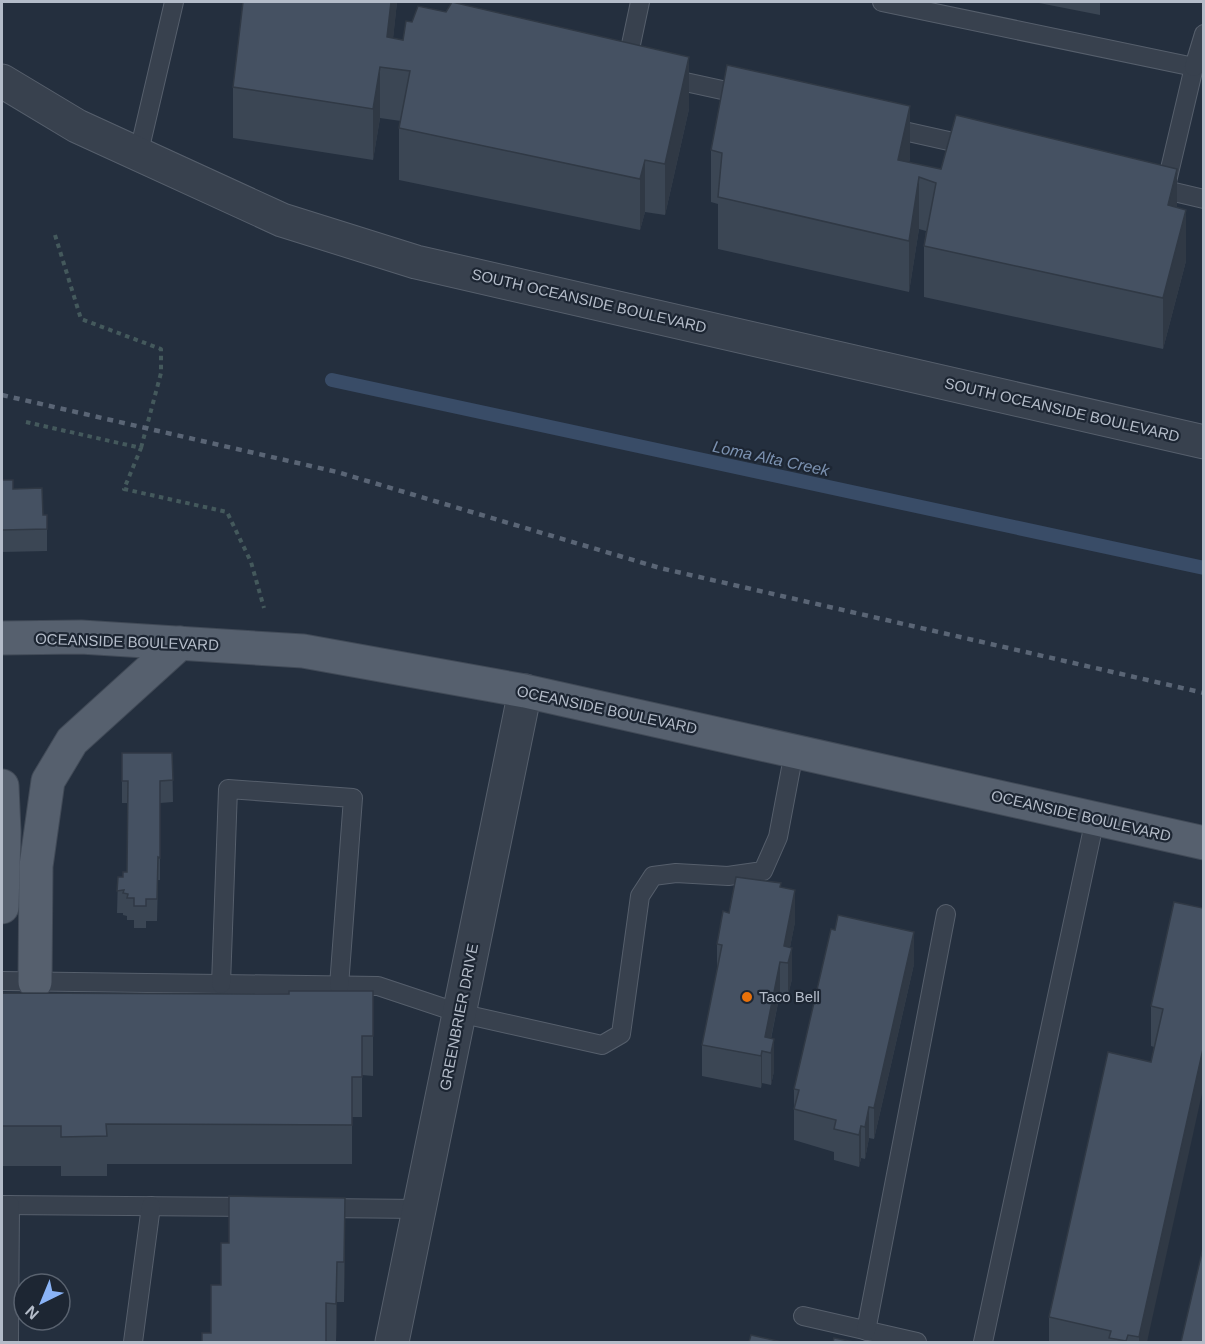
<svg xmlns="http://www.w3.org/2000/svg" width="1205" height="1344" font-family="Helvetica,sans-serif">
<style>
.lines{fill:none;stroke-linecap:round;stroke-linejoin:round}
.stream{stroke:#394c67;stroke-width:14}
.service-casing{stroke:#565f6c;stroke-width:20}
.tertiary-casing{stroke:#565f6c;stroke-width:35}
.primary-casing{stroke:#414a57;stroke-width:35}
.path{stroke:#44595c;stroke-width:4;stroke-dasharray:4.5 4.5;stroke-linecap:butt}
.service{stroke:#38414e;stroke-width:18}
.tertiary{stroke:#38414e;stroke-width:33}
.primary{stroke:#56606e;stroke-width:33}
.rail{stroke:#5a6575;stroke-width:4.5;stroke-dasharray:6 6;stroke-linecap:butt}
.wall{fill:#3b4654}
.shaded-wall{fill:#303945}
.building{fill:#455162;stroke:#303945;stroke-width:1.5}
.food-dot{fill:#e8710a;stroke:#1d2633;stroke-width:2}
.labels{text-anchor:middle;stroke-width:4.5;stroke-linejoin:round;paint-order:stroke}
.street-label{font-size:15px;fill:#b4bcc9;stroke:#1d2633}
.poi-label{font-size:15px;fill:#b4bcc9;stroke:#1d2633;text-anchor:start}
.water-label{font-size:16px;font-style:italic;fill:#7c92b1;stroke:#1d2633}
</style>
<rect width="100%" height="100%" fill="#242f3e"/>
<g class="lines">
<path class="stream" d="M 332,380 L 1204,568"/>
<g class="service-casing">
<g id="service">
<path d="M 882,2 L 1194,67 L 1165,190"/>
<path d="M 1194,67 L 1204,34"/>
<path d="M 626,68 L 640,2"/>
<path d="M 667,78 L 745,95"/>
<path d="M 886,127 L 971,146"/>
<path d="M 138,156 L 174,2"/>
<path d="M 1153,187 L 1204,199"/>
<path d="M 2,981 L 378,986 L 459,1013 L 602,1045 L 621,1034 L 640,896 L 653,876 L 676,873 L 728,876 L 763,871 L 778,837 L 794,752"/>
<path d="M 221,984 L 228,789 L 353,798 L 339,986"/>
<path d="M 2,1205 L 253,1207"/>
<path d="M 323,1208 L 420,1209"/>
<path d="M 803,1316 L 917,1342"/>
<path d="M 866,1331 L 946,914"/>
<path d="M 9,1342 L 10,1205"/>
<path d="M 133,1342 L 151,1206"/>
<path d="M 983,1342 L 1095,819"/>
</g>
</g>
<g class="tertiary-casing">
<g id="tertiary">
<path d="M 2,81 L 77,126 L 282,220 L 416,262 L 1204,442"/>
<path d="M 392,1342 L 525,691"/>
</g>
</g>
<g class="primary-casing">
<g id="primary">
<path d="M 2,638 L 81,637 L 303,651 L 525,691 L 1204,843"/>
<path d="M 2,786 L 4,832 L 2,907"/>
<path d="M 35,982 L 36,866 L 48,781 L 72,741 L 180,643"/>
</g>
</g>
<g class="path">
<path d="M 55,235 L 81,319 L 161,349 L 161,373 L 141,448"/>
<path d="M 26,422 L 141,448 L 124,489 L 227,512 L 251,562 L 264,608"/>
</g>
<use href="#service" class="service"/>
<use href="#tertiary" class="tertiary"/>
<use href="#primary" class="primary"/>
<path class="rail" d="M 2,395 L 337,472 L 660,568 L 1204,693"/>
</g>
<g class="wall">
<path d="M 243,2 L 397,2 L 393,38 L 689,109 L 665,215 L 645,212 L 640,230 L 399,180 L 399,128 L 401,121 L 380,118 L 373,160 L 233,138 L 233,87 Z"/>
<path d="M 1034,2 L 1100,2 L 1100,15 Z"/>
<path d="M 711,150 L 910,157 L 909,163 L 941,169 L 1177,207 L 1186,261 L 1163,349 L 924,297 L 924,246 L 926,231 L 919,229 L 909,292 L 718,249 L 718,204 L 711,202 Z"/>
<path d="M 2,480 L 13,489 L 43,515 L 47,515 L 47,551 L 2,552 Z"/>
<path d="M 122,753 L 172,753 L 173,802 L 160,803 L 160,880 L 158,880 L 157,921 L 146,921 L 146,928 L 134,928 L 134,920 L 127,920 L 127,916 L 123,915 L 123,913 L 117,913 L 118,877 L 123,877 L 127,872 L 128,803 L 122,803 Z"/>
<path d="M 781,887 L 795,922 L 790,947 L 792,979 L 788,995 L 780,993 L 771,1039 L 774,1071 L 771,1085 L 762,1083 L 761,1088 L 702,1076 L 702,1045 L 717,970 L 717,944 L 729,913 Z"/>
<path d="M 1174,902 L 1147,1342 L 1049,1342 L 1049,1317 L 1151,1062 L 1154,1047 L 1151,1046 L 1151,1006 Z"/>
<path d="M 914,964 L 874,1139 L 869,1138 L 865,1159 L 861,1158 L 859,1167 L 834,1160 L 834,1152 L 794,1140 L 794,1089 Z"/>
<path d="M 373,991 L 373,1076 L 362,1075 L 362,1117 L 352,1117 L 352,1164 L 107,1164 L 107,1176 L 61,1176 L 61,1166 L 2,1166 L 2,993 L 289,994 Z"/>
<path d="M 345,1238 L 344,1302 L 337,1302 L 336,1342 L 202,1342 L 211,1333 L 229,1243 Z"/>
</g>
<g class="shaded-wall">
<path d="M 391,2 L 397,2 L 390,68 L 387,37 Z"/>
<path d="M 689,57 L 689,109 L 665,215 L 665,164 Z"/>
<path d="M 380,67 L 380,118 L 373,160 L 373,109 Z"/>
<path d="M 910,106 L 910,157 L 898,212 L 898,160 Z"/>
<path d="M 645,160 L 645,212 L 640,230 L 640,179 Z"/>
<path d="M 1177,169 L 1177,220 L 1168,205 Z"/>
<path d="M 919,177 L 919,229 L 909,292 L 909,241 Z"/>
<path d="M 1186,210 L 1186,261 L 1163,349 L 1163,298 Z"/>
<path d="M 795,890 L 795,922 L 787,963 L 784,946 Z"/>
<path d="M 914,932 L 914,964 L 874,1139 L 874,1108 Z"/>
<path d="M 792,948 L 792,979 L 788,995 L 788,963 Z"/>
<path d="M 780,962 L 780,993 L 768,1052 L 765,1037 Z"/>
<path d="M 774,1039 L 774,1071 L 771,1085 L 771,1053 Z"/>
<path d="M 1203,1049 L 1203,1089 L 1147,1342 L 1139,1342 L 1139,1337 Z"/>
<path d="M 762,1051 L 762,1083 L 761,1088 L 761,1056 Z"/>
<path d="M 869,1107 L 869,1138 L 865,1159 L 865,1127 Z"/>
<path d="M 861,1126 L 861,1158 L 859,1167 L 859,1135 Z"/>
<path d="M 345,1198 L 345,1238 L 344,1302 L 344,1262 Z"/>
<path d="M 337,1262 L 337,1302 L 336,1342 L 336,1304 Z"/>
</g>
<g class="building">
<path d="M 243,2 L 391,2 L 387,37 L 403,40 L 406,21 L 412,22 L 418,6 L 446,12 L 452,2 L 689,57 L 665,164 L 645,160 L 640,179 L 399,128 L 410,71 L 380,67 L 373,109 L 233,87 Z"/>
<path d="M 727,65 L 910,106 L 898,160 L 941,169 L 956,115 L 1177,169 L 1168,205 L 1186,210 L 1163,298 L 924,246 L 936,183 L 919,177 L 909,241 L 718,197 L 722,153 L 711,150 Z"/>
<path d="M 2,480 L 13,480 L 13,489 L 42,488 L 43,515 L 47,515 L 47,529 L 2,530 Z"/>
<path d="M 122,753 L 172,753 L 173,780 L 160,781 L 160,858 L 158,857 L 157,899 L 146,899 L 146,906 L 134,906 L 134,898 L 127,898 L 128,894 L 123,893 L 124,890 L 117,891 L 118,877 L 123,877 L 123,872 L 127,872 L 128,781 L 122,781 Z"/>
<path d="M 736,877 L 781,883 L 780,887 L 795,890 L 784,946 L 792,948 L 788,963 L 780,962 L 765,1037 L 774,1039 L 771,1053 L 762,1051 L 761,1056 L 702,1045 L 722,945 L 717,944 L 723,911 L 729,913 Z"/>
<path d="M 1174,902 L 1203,908 L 1203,1049 L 1139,1337 L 1128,1335 L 1126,1341 L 1109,1338 L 1111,1331 L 1049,1317 L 1108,1052 L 1151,1062 L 1163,1009 L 1151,1006 Z"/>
<path d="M 838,915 L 914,932 L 874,1108 L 869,1107 L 865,1127 L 861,1126 L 859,1135 L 834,1129 L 836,1120 L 794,1109 L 799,1090 L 794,1089 L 831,929 L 835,930 Z"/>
<path d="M 289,991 L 373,991 L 373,1036 L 362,1036 L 362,1077 L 352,1077 L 352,1125 L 106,1124 L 107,1136 L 61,1137 L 61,1126 L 2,1126 L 2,993 L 289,994 Z"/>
<path d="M 229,1196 L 345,1198 L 344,1262 L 337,1262 L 336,1304 L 326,1303 L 326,1342 L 202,1342 L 202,1333 L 211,1333 L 211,1285 L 221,1285 L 221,1243 L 229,1243 Z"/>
<path d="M 1203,1248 L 1203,1342 L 1181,1342 Z"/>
<path d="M 751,1335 L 782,1342 L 749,1342 Z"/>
<path d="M 834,1338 L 854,1342 L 833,1342 Z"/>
</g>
<circle class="food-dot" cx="747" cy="997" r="6"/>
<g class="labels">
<g class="street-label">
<text transform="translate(589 301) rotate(13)" y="5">SOUTH OCEANSIDE BOULEVARD</text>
<text transform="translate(1062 410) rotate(13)" y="5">SOUTH OCEANSIDE BOULEVARD</text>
<text transform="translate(127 642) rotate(2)" y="5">OCEANSIDE BOULEVARD</text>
<text transform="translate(607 710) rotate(12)" y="5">OCEANSIDE BOULEVARD</text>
<text transform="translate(1081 816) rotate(13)" y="5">OCEANSIDE BOULEVARD</text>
<text transform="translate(459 1017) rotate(-79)" y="5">GREENBRIER DRIVE</text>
</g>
<g class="poi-label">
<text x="759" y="1002">Taco Bell</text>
</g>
<g class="water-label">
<text transform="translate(771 458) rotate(12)" y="6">Loma Alta Creek</text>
</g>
</g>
<rect width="1205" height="1344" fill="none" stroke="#b4bcc9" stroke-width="6"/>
<g transform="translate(42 1302) rotate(223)"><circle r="28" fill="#1d2633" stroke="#59626f" stroke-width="1.5"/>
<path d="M0-4.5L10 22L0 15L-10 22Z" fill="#8ab4f8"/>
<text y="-9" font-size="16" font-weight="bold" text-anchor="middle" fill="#b4bcc9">N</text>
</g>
</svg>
